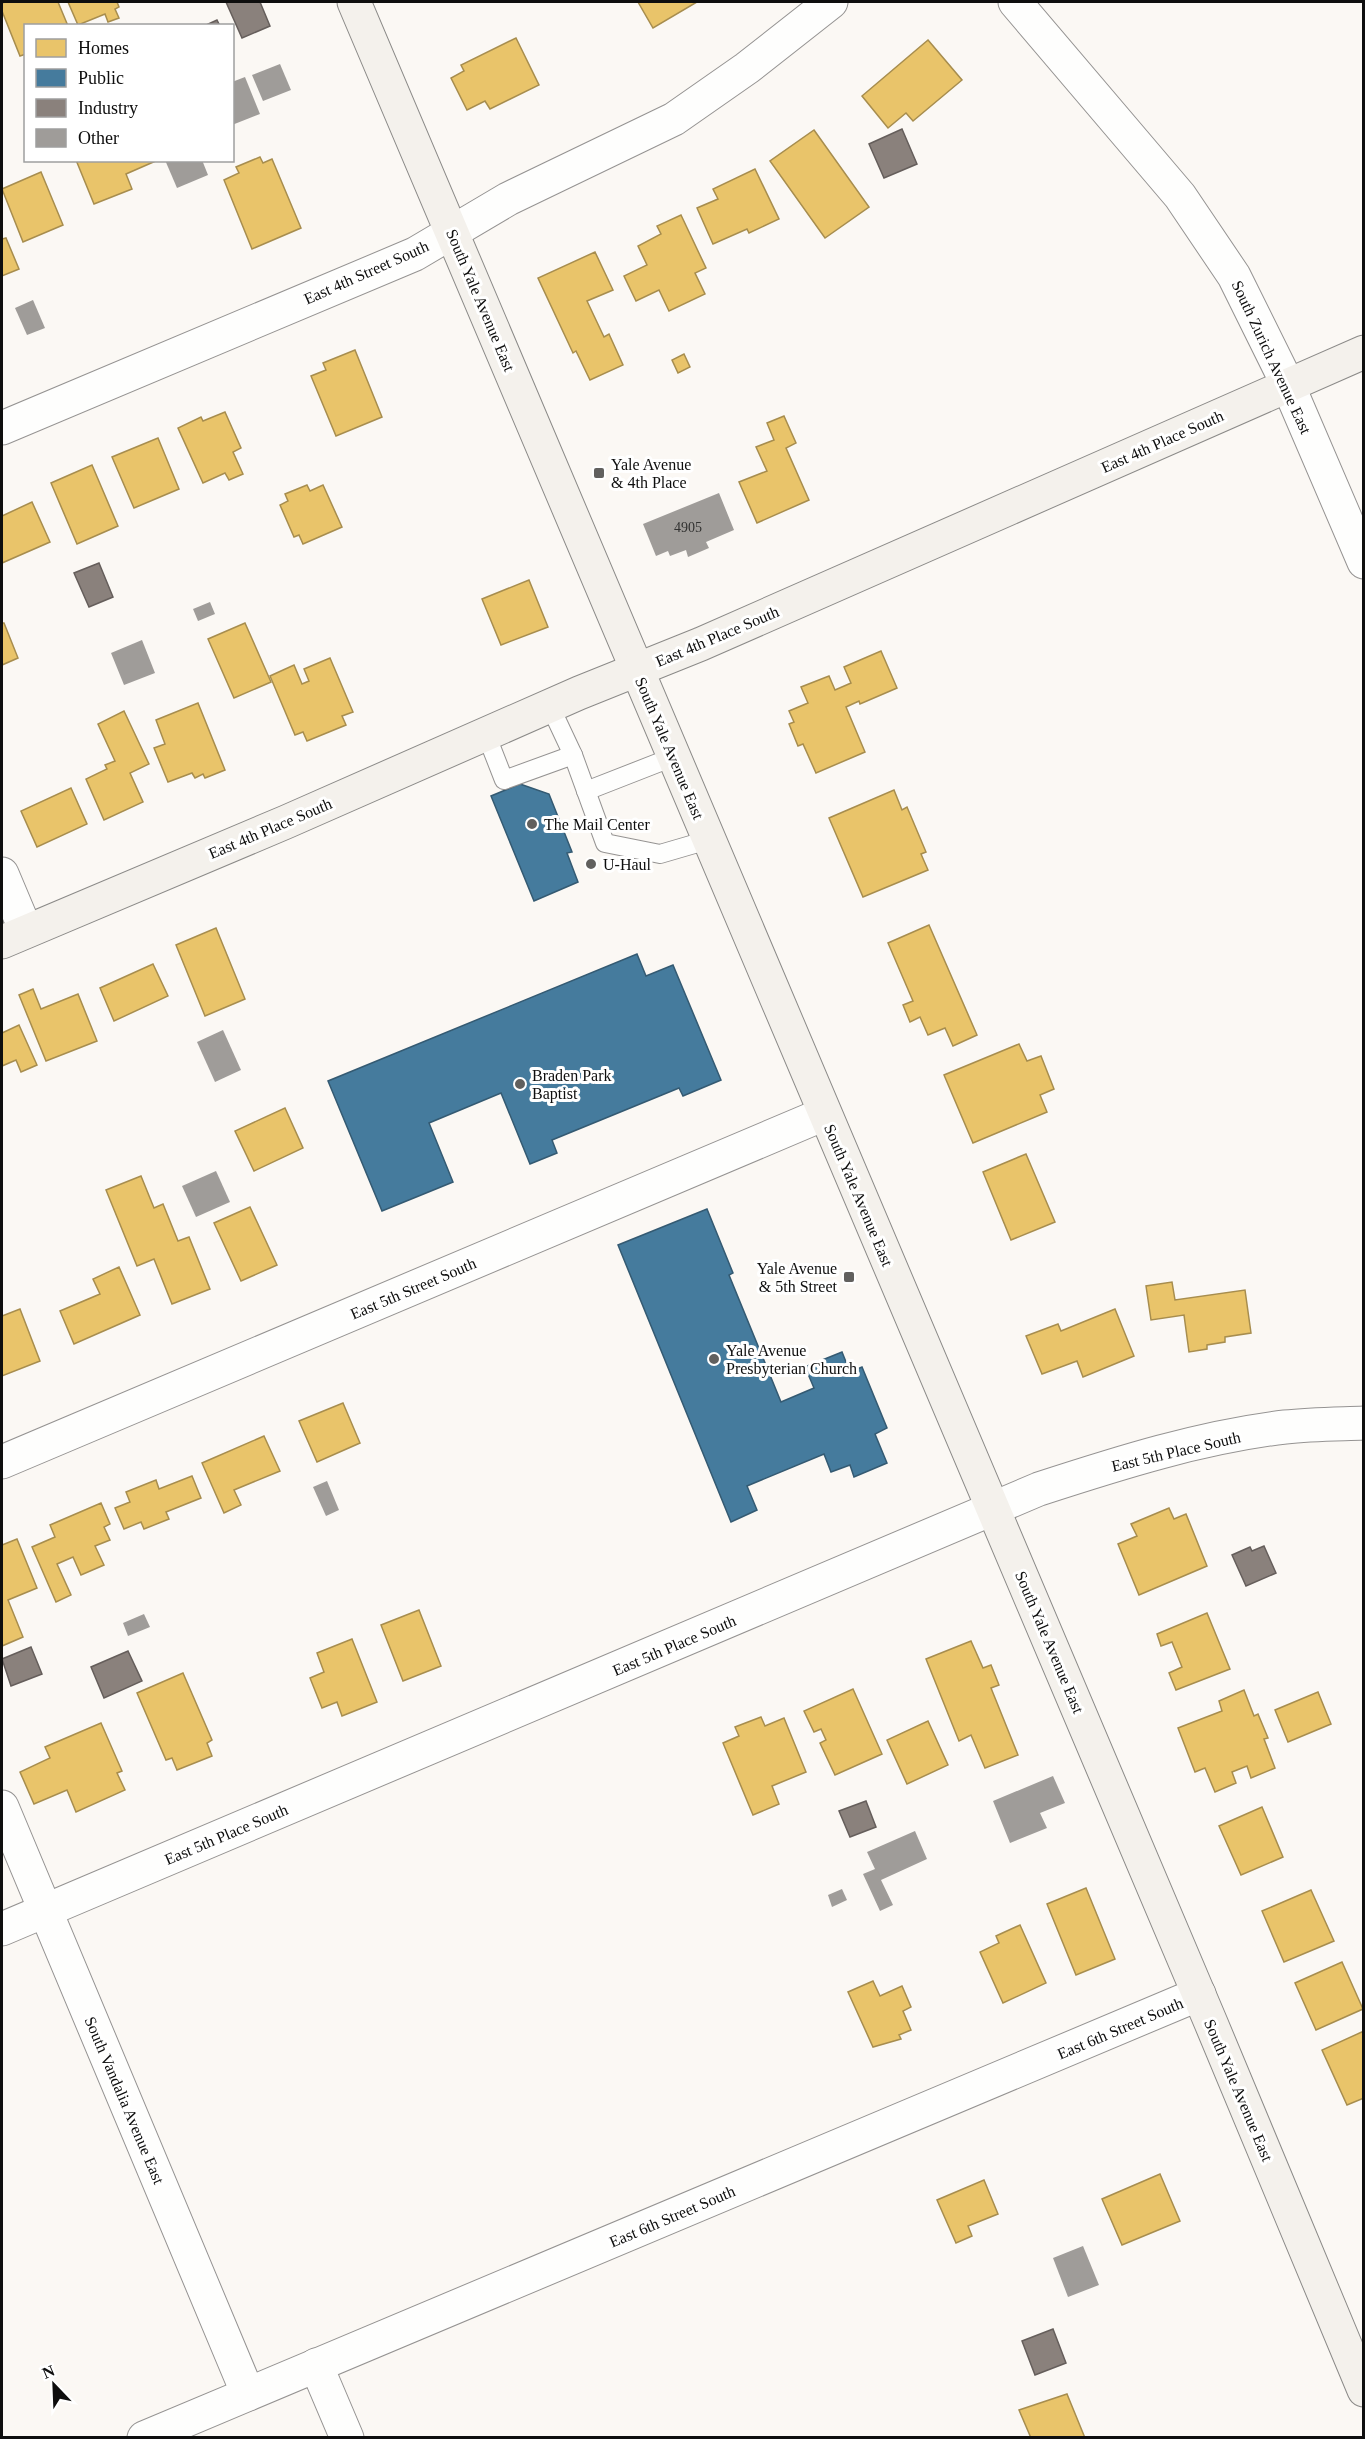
<svg xmlns="http://www.w3.org/2000/svg" width="1365" height="2439" font-family="'Times New Roman',serif">
<style>
.homes{fill:#e9c46a;stroke:#a78d4e;stroke-width:1.5}
.public{fill:#457b9d;stroke:#345a72;stroke-width:1.5}
.industry{fill:#8a817c;stroke:#655e5b;stroke-width:1.5}
.building{fill:#9f9c99}
.lines{fill:none;stroke-linecap:round;stroke-linejoin:round}
.lane-casing{stroke:#959392;stroke-width:20}
.street-casing{stroke:#959392;stroke-width:35}
.secondary-casing{stroke:#8b8a88;stroke-width:35}
.lane{stroke:#fefefd;stroke-width:18}
.street{stroke:#fefefd;stroke-width:33}
.secondary{stroke:#f4f1ec;stroke-width:33}
.poi-dot{fill:#61605e;stroke:#fff;stroke-width:2}
.labels{text-anchor:middle;stroke-width:6;stroke-linejoin:round;paint-order:stroke}
.number-label{font-size:14px;fill:#323231}
.street-label{font-size:16px;fill:#0e0e0e;stroke:#fff}
.poi-label{font-size:16px;fill:#0e0e0e;stroke:#fff;text-anchor:start}
</style>
<rect width="100%" height="100%" fill="#fbf8f4"/>
<g class="homes">
<path d="M 5,2 L 58,2 L 68,26 L 26,26 L 26,54 L 20,56 L 2,11 L 2,3 Z"/>
<path d="M 68,2 L 117,2 L 119,7 L 115,9 L 119,18 L 108,22 L 105,14 L 78,25 Z"/>
<path d="M 638,2 L 697,2 L 653,28 Z"/>
<path d="M 516,38 L 539,85 L 490,109 L 485,101 L 467,110 L 451,78 L 464,71 L 461,65 Z"/>
<path d="M 928,40 L 962,80 L 913,121 L 906,113 L 888,128 L 862,96 Z"/>
<path d="M 814,130 L 869,207 L 825,238 L 770,161 Z"/>
<path d="M 260,157 L 263,163 L 272,159 L 301,228 L 252,249 L 224,180 L 239,173 L 236,167 Z"/>
<path d="M 76,160 L 158,160 L 126,174 L 132,189 L 94,204 Z"/>
<path d="M 755,169 L 779,219 L 749,233 L 747,229 L 713,244 L 697,208 L 718,199 L 713,189 Z"/>
<path d="M 41,172 L 63,225 L 23,242 L 2,189 Z"/>
<path d="M 681,215 L 706,268 L 695,273 L 705,294 L 669,311 L 659,290 L 636,301 L 624,276 L 647,265 L 638,246 L 661,234 L 657,226 Z"/>
<path d="M 6,238 L 19,269 L 2,276 L 2,239 Z"/>
<path d="M 595,252 L 613,290 L 587,301 L 604,337 L 609,334 L 623,365 L 590,380 L 576,351 L 573,353 L 538,278 Z"/>
<path d="M 355,350 L 382,417 L 336,436 L 311,376 L 326,370 L 323,363 Z"/>
<path d="M 684,354 L 690,367 L 678,373 L 672,360 Z"/>
<path d="M 225,412 L 241,448 L 233,452 L 243,474 L 229,480 L 225,473 L 203,483 L 178,428 L 201,417 L 203,421 Z"/>
<path d="M 784,416 L 796,443 L 786,448 L 809,500 L 757,523 L 739,482 L 767,471 L 756,447 L 774,440 L 767,423 Z"/>
<path d="M 158,438 L 179,489 L 134,508 L 112,457 Z"/>
<path d="M 92,465 L 118,526 L 77,544 L 51,483 Z"/>
<path d="M 307,485 L 310,491 L 323,485 L 342,527 L 303,544 L 299,535 L 294,537 L 280,505 L 288,501 L 285,494 Z"/>
<path d="M 32,502 L 50,542 L 2,563 L 2,516 Z"/>
<path d="M 529,580 L 548,627 L 501,645 L 482,599 Z"/>
<path d="M 2,623 L 4,623 L 18,658 L 2,665 Z"/>
<path d="M 245,623 L 271,682 L 234,698 L 208,639 Z"/>
<path d="M 881,651 L 897,688 L 860,704 L 859,701 L 846,707 L 865,752 L 816,773 L 803,744 L 798,746 L 789,724 L 794,722 L 789,711 L 808,703 L 801,687 L 829,676 L 835,690 L 851,683 L 844,667 Z"/>
<path d="M 330,658 L 353,712 L 342,716 L 346,725 L 307,741 L 303,732 L 295,735 L 270,676 L 294,665 L 302,684 L 309,681 L 304,669 Z"/>
<path d="M 198,703 L 225,770 L 205,778 L 203,774 L 195,778 L 192,773 L 168,782 L 154,748 L 165,744 L 156,720 Z"/>
<path d="M 124,711 L 149,764 L 130,773 L 143,802 L 104,820 L 86,779 L 107,769 L 105,765 L 115,761 L 98,724 Z"/>
<path d="M 71,788 L 87,824 L 37,847 L 21,811 Z"/>
<path d="M 894,790 L 902,810 L 907,807 L 926,852 L 921,854 L 928,870 L 863,897 L 829,818 Z"/>
<path d="M 929,925 L 977,1035 L 953,1046 L 945,1028 L 928,1035 L 920,1017 L 910,1022 L 903,1005 L 913,1001 L 888,943 Z"/>
<path d="M 216,928 L 245,999 L 205,1016 L 176,945 Z"/>
<path d="M 153,964 L 168,996 L 114,1021 L 100,988 Z"/>
<path d="M 33,989 L 41,1009 L 78,994 L 97,1041 L 46,1061 L 19,995 Z"/>
<path d="M 19,1025 L 37,1065 L 21,1072 L 16,1060 L 2,1066 L 2,1033 Z"/>
<path d="M 1019,1044 L 1027,1061 L 1041,1056 L 1054,1089 L 1040,1095 L 1047,1112 L 973,1143 L 944,1075 Z"/>
<path d="M 285,1108 L 303,1148 L 254,1171 L 235,1131 Z"/>
<path d="M 1026,1154 L 1055,1222 L 1011,1240 L 983,1172 Z"/>
<path d="M 141,1176 L 154,1208 L 163,1204 L 178,1241 L 189,1237 L 210,1289 L 172,1304 L 154,1259 L 137,1266 L 106,1190 Z"/>
<path d="M 250,1207 L 277,1265 L 241,1281 L 214,1223 Z"/>
<path d="M 119,1267 L 140,1315 L 74,1344 L 60,1311 L 100,1294 L 93,1279 Z"/>
<path d="M 1172,1282 L 1175,1300 L 1245,1290 L 1251,1333 L 1225,1337 L 1225,1342 L 1207,1345 L 1207,1349 L 1189,1352 L 1184,1315 L 1151,1320 L 1146,1286 Z"/>
<path d="M 20,1309 L 40,1361 L 2,1376 L 2,1316 Z"/>
<path d="M 1115,1309 L 1134,1356 L 1083,1377 L 1077,1361 L 1042,1374 L 1026,1336 L 1058,1324 L 1061,1331 Z"/>
<path d="M 343,1403 L 360,1443 L 317,1462 L 299,1421 Z"/>
<path d="M 264,1436 L 280,1471 L 234,1490 L 241,1505 L 224,1513 L 202,1463 Z"/>
<path d="M 192,1476 L 201,1498 L 166,1512 L 169,1519 L 144,1529 L 141,1522 L 124,1529 L 115,1508 L 130,1502 L 126,1492 L 156,1480 L 159,1489 Z"/>
<path d="M 101,1503 L 110,1524 L 104,1527 L 110,1540 L 95,1546 L 104,1565 L 81,1575 L 73,1557 L 57,1564 L 71,1595 L 56,1602 L 32,1547 L 55,1537 L 50,1525 Z"/>
<path d="M 1169,1508 L 1174,1519 L 1186,1514 L 1207,1566 L 1139,1595 L 1118,1544 L 1137,1536 L 1131,1524 Z"/>
<path d="M 17,1539 L 37,1588 L 8,1600 L 23,1637 L 2,1646 L 2,1545 Z"/>
<path d="M 419,1610 L 441,1666 L 403,1681 L 381,1625 Z"/>
<path d="M 1207,1613 L 1230,1669 L 1176,1690 L 1169,1673 L 1182,1667 L 1172,1642 L 1161,1646 L 1157,1634 Z"/>
<path d="M 352,1639 L 377,1702 L 342,1716 L 337,1702 L 322,1708 L 310,1678 L 324,1672 L 317,1653 Z"/>
<path d="M 971,1641 L 983,1668 L 991,1665 L 999,1685 L 991,1688 L 1018,1755 L 985,1768 L 971,1735 L 959,1741 L 926,1659 Z"/>
<path d="M 183,1673 L 212,1740 L 207,1743 L 212,1756 L 177,1770 L 172,1758 L 166,1760 L 137,1693 Z"/>
<path d="M 853,1689 L 882,1754 L 835,1775 L 820,1743 L 826,1740 L 821,1729 L 814,1732 L 804,1711 Z"/>
<path d="M 1244,1690 L 1254,1716 L 1258,1714 L 1268,1738 L 1264,1739 L 1275,1768 L 1251,1778 L 1247,1766 L 1232,1772 L 1236,1783 L 1215,1792 L 1205,1768 L 1195,1772 L 1178,1728 L 1222,1711 L 1219,1701 Z"/>
<path d="M 1318,1692 L 1331,1724 L 1288,1742 L 1275,1710 Z"/>
<path d="M 761,1717 L 765,1726 L 784,1718 L 806,1772 L 772,1786 L 779,1804 L 753,1815 L 723,1743 L 739,1736 L 735,1727 Z"/>
<path d="M 928,1721 L 948,1765 L 907,1784 L 887,1740 Z"/>
<path d="M 101,1723 L 122,1771 L 117,1773 L 125,1790 L 76,1812 L 67,1790 L 34,1804 L 20,1772 L 50,1758 L 45,1747 Z"/>
<path d="M 1262,1807 L 1283,1857 L 1241,1875 L 1219,1826 Z"/>
<path d="M 1086,1888 L 1115,1959 L 1076,1975 L 1047,1904 Z"/>
<path d="M 1311,1890 L 1334,1941 L 1284,1962 L 1262,1911 Z"/>
<path d="M 1020,1925 L 1046,1983 L 1003,2003 L 980,1952 L 999,1943 L 996,1936 Z"/>
<path d="M 1342,1962 L 1363,2009 L 1316,2030 L 1295,1983 Z"/>
<path d="M 873,1981 L 880,1996 L 902,1986 L 911,2007 L 903,2011 L 911,2030 L 899,2035 L 901,2039 L 873,2047 L 848,1992 Z"/>
<path d="M 1364,2031 L 1364,2098 L 1347,2105 L 1322,2050 Z"/>
<path d="M 1160,2174 L 1180,2221 L 1122,2245 L 1102,2199 Z"/>
<path d="M 984,2180 L 998,2214 L 968,2226 L 972,2236 L 956,2243 L 937,2200 Z"/>
<path d="M 1067,2394 L 1085,2438 L 1031,2438 L 1019,2410 Z"/>
</g>
<g class="public">
<path d="M 520,784 L 549,794 L 572,852 L 567,853 L 578,882 L 534,901 L 491,796 Z"/>
<path d="M 637,954 L 646,976 L 673,965 L 721,1080 L 683,1096 L 679,1088 L 552,1140 L 557,1153 L 530,1164 L 501,1093 L 429,1123 L 453,1182 L 382,1211 L 328,1081 Z"/>
<path d="M 707,1209 L 733,1273 L 729,1275 L 781,1402 L 814,1388 L 805,1367 L 842,1352 L 850,1372 L 862,1367 L 887,1428 L 875,1434 L 887,1463 L 854,1477 L 850,1465 L 831,1472 L 824,1454 L 747,1486 L 757,1510 L 731,1522 L 618,1245 Z"/>
</g>
<g class="industry">
<path d="M 226,2 L 260,2 L 270,26 L 242,38 Z"/>
<path d="M 217,20 L 220,26 L 204,26 Z"/>
<path d="M 902,129 L 917,164 L 884,178 L 869,144 Z"/>
<path d="M 99,563 L 113,597 L 89,607 L 74,573 Z"/>
<path d="M 1264,1546 L 1276,1573 L 1246,1586 L 1232,1555 L 1250,1547 L 1252,1551 Z"/>
<path d="M 31,1647 L 42,1674 L 11,1686 L 2,1659 Z"/>
<path d="M 128,1651 L 142,1681 L 104,1698 L 91,1667 Z"/>
<path d="M 866,1801 L 876,1827 L 850,1837 L 839,1811 Z"/>
<path d="M 1053,2329 L 1066,2363 L 1035,2375 L 1022,2341 Z"/>
</g>
<g class="building">
<path d="M 280,64 L 291,90 L 263,101 L 252,75 Z"/>
<path d="M 245,77 L 260,114 L 232,125 L 232,82 Z"/>
<path d="M 165,160 L 202,160 L 208,175 L 177,188 Z"/>
<path d="M 33,300 L 45,328 L 27,335 L 15,308 Z"/>
<path d="M 719,493 L 734,530 L 706,542 L 709,548 L 688,557 L 686,550 L 670,556 L 668,551 L 656,556 L 643,524 Z"/>
<path d="M 210,602 L 215,614 L 198,621 L 193,609 Z"/>
<path d="M 142,640 L 155,673 L 124,685 L 111,653 Z"/>
<path d="M 223,1030 L 241,1070 L 215,1082 L 197,1042 Z"/>
<path d="M 216,1171 L 230,1202 L 196,1217 L 182,1186 Z"/>
<path d="M 327,1481 L 339,1510 L 326,1516 L 313,1487 Z"/>
<path d="M 144,1614 L 150,1627 L 128,1636 L 123,1623 Z"/>
<path d="M 1053,1776 L 1065,1803 L 1040,1813 L 1047,1828 L 1010,1843 L 993,1801 Z"/>
<path d="M 915,1831 L 927,1859 L 881,1880 L 893,1905 L 880,1911 L 863,1874 L 875,1869 L 867,1852 Z"/>
<path d="M 842,1889 L 847,1900 L 832,1907 L 828,1895 Z"/>
<path d="M 1083,2246 L 1099,2285 L 1068,2297 L 1053,2258 Z"/>
</g>
<g class="lines">
<g class="lane-casing">
<g id="lane">
<path d="M 550,706 L 573,755 L 605,843 L 660,854 L 708,840"/>
<path d="M 486,734 L 504,780 L 573,755"/>
<path d="M 586,791 L 673,757"/>
</g>
</g>
<g class="street-casing">
<g id="street">
<path d="M 1015,2 L 1180,196 L 1234,276 L 1288,385 L 1364,562"/>
<path d="M 2,428 L 415,254 L 508,199 L 674,119 L 747,68 L 831,2"/>
<path d="M 2,874 L 26,931"/>
<path d="M 2,1462 L 824,1114"/>
<path d="M 2,1807 L 248,2394"/>
<path d="M 2,1929 L 1039,1489 C 1119,1463 1201,1437 1285,1427 C 1311,1424 1338,1424 1364,1423"/>
<path d="M 316,2365 L 347,2438"/>
<path d="M 144,2438 L 1199,1994"/>
</g>
</g>
<g class="secondary-casing">
<g id="secondary">
<path d="M 354,2 L 1211,2023 L 1364,2390"/>
<path d="M 2,942 L 286,822 L 579,693 L 701,644 L 1364,352"/>
</g>
</g>
<use href="#lane" class="lane"/>
<use href="#street" class="street"/>
<use href="#secondary" class="secondary"/>
</g>
<g class="poi-dot">
<rect x="593" y="467" width="12" height="12" rx="3"/>
<circle cx="532" cy="824" r="6"/>
<circle cx="591" cy="864" r="6"/>
<circle cx="520" cy="1084" r="6"/>
<rect x="843" y="1271" width="12" height="12" rx="3"/>
<circle cx="714" cy="1359" r="6"/>
</g>
<g class="labels">
<g class="number-label">
<text x="688" y="532">4905</text>
</g>
<g class="street-label">
<text transform="translate(366 272) rotate(-24)" y="6">East 4th Street South</text>
<text transform="translate(481 300) rotate(67)" y="6">South Yale Avenue East</text>
<text transform="translate(1272 357) rotate(65)" y="6">South Zurich Avenue East</text>
<text transform="translate(1162 441) rotate(-24)" y="6">East 4th Place South</text>
<text transform="translate(717 636) rotate(-23)" y="6">East 4th Place South</text>
<text transform="translate(670 748) rotate(67)" y="6">South Yale Avenue East</text>
<text transform="translate(270 828) rotate(-23)" y="6">East 4th Place South</text>
<text transform="translate(859 1195) rotate(67)" y="6">South Yale Avenue East</text>
<text transform="translate(413 1288) rotate(-23)" y="6">East 5th Street South</text>
<text transform="translate(1176 1451) rotate(-13)" y="6">East 5th Place South</text>
<text transform="translate(1050 1642) rotate(67)" y="6">South Yale Avenue East</text>
<text transform="translate(674 1645) rotate(-23)" y="6">East 5th Place South</text>
<text transform="translate(226 1834) rotate(-23)" y="6">East 5th Place South</text>
<text transform="translate(1120 2028) rotate(-23)" y="6">East 6th Street South</text>
<text transform="translate(1239 2090) rotate(67)" y="6">South Yale Avenue East</text>
<text transform="translate(125 2100) rotate(67)" y="6">South Vandalia Avenue East</text>
<text transform="translate(672 2216) rotate(-23)" y="6">East 6th Street South</text>
</g>
<g class="poi-label">
<text x="611" y="470">Yale Avenue<tspan x="611" dy="18">&amp; 4th Place</tspan></text>
<text x="544" y="830">The Mail Center</text>
<text x="603" y="870">U-Haul</text>
<text x="532" y="1081">Braden Park<tspan x="532" dy="18">Baptist</tspan></text>
<text x="837" y="1274" text-anchor="end">Yale Avenue<tspan x="837" dy="18">&amp; 5th Street</tspan></text>
<text x="726" y="1356">Yale Avenue<tspan x="726" dy="18">Presbyterian Church</tspan></text>
</g>
</g>
<rect width="1365" height="2439" fill="none" stroke="#0e0e0e" stroke-width="6"/>
<rect x="24" y="24" width="210" height="138" fill="#ffffff" stroke="#9f9f9f" stroke-width="1.5"/>
<rect x="36" y="39" width="30" height="18" fill="#e9c46a" stroke="#9f9f9f" stroke-width="1.5"/>
<text x="78" y="54" font-size="18" fill="#0e0e0e">Homes</text>
<rect x="36" y="69" width="30" height="18" fill="#457b9d" stroke="#9f9f9f" stroke-width="1.5"/>
<text x="78" y="84" font-size="18" fill="#0e0e0e">Public</text>
<rect x="36" y="99" width="30" height="18" fill="#8a817c" stroke="#9f9f9f" stroke-width="1.5"/>
<text x="78" y="114" font-size="18" fill="#0e0e0e">Industry</text>
<rect x="36" y="129" width="30" height="18" fill="#9f9c99" stroke="#9f9f9f" stroke-width="1.5"/>
<text x="78" y="144" font-size="18" fill="#0e0e0e">Other</text>
<g transform="translate(54 2385) rotate(337)" stroke="#ffffff" stroke-width="4.5" paint-order="stroke">
<path d="M0-4.5L10 22L0 15L-10 22Z" fill="#0e0e0e"/>
<text y="-9" font-size="16" font-weight="bold" text-anchor="middle" fill="#0e0e0e">N</text>
</g>
</svg>
